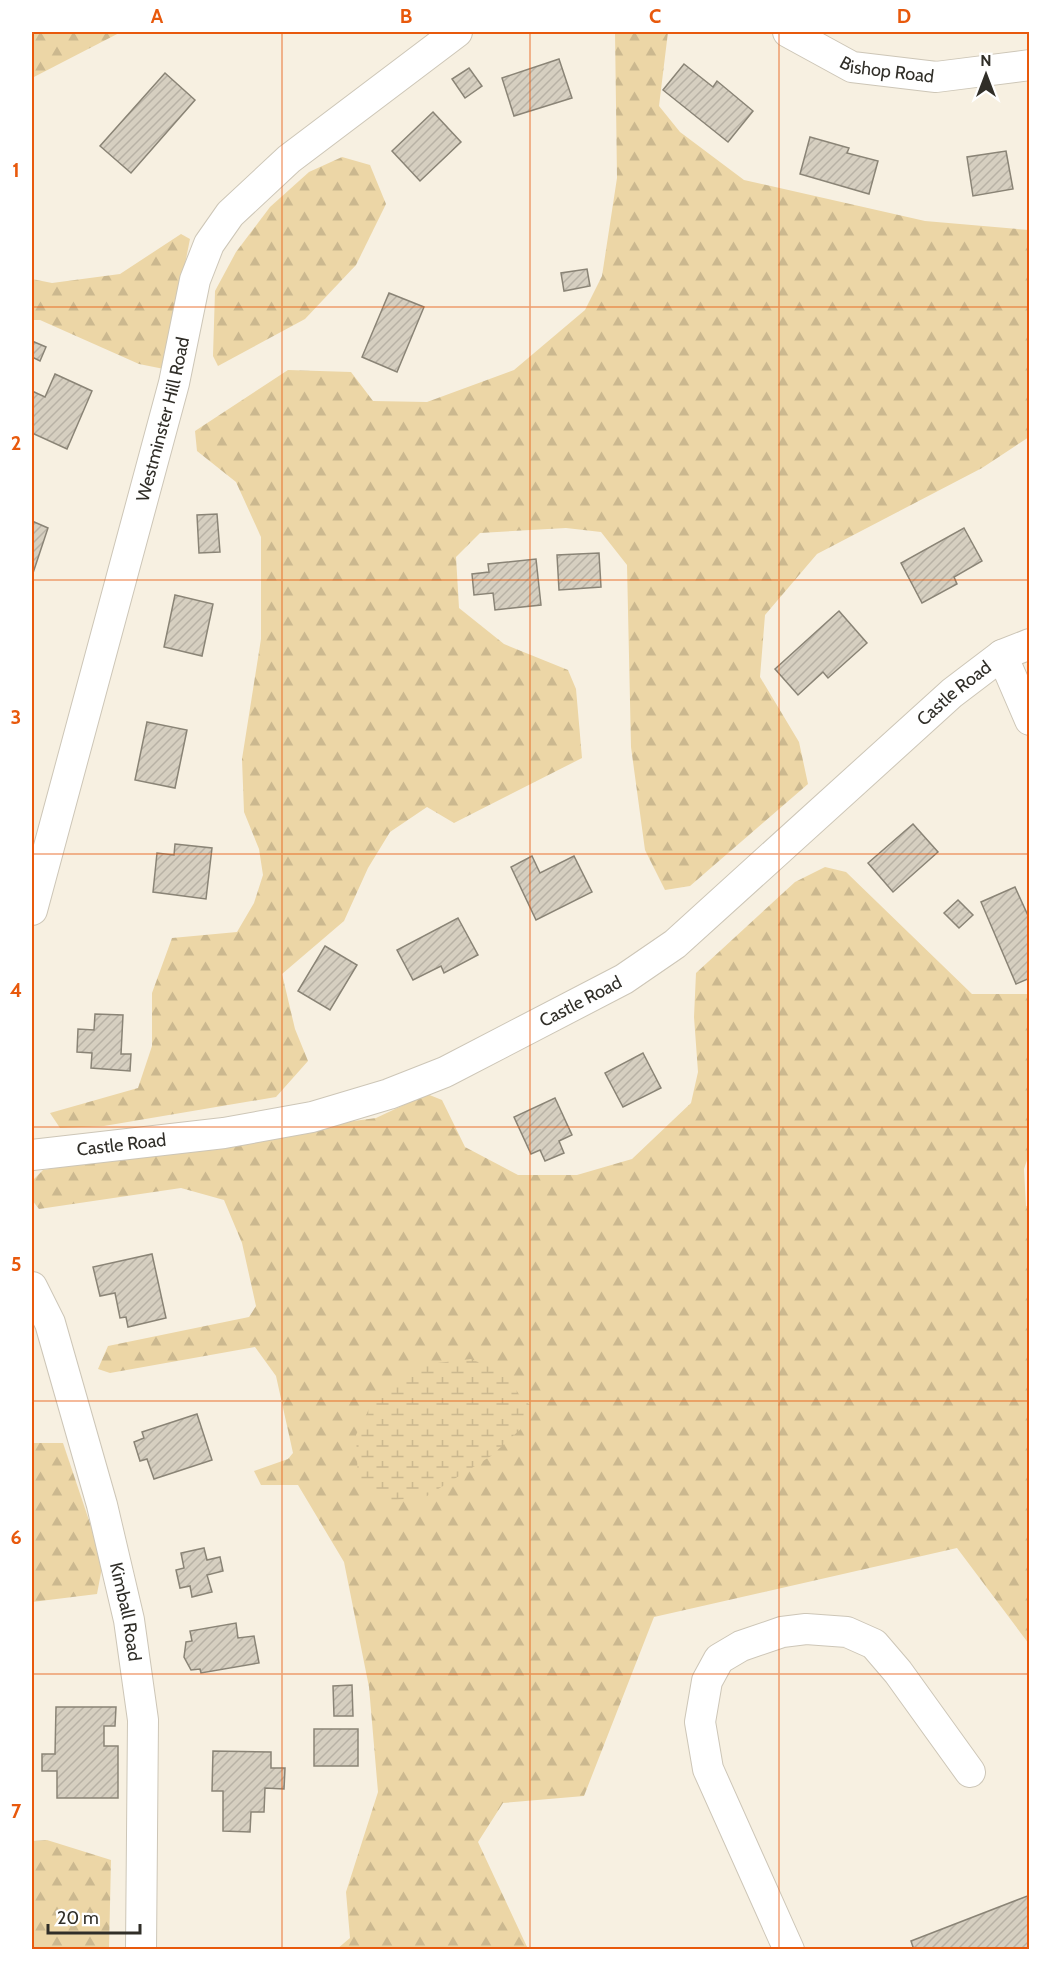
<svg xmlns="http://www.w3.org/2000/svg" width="1061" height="1981" font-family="Cabin,sans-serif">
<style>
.forest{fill:url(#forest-firs)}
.wetland{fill:url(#wetland-marsh)}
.building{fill:url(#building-hatch);stroke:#8a8476;stroke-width:1.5}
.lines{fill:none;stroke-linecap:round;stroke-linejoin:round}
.minor-casing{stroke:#cdc6b7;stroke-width:32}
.minor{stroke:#fff;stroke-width:30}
.grid{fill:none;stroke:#e8590c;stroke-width:1.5;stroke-opacity:0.55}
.labels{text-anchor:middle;stroke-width:5;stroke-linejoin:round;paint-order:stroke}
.street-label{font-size:18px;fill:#302e28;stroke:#fff}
.neatline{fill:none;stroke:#e8590c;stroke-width:2}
.grid-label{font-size:20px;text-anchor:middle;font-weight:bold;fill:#e8590c}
</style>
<defs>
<pattern id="forest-firs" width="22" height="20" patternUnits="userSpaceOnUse" patternTransform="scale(1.5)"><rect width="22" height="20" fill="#ecd6a6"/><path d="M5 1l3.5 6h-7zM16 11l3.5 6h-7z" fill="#cbb88f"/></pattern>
<pattern id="wetland-marsh" width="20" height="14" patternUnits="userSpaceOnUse" patternTransform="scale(1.5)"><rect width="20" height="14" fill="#ecd6a6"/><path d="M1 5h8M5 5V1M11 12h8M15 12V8" fill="none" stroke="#cbb88f"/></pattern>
<pattern id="building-hatch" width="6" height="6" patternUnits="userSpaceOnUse" patternTransform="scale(1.5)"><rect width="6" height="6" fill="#d6cfc0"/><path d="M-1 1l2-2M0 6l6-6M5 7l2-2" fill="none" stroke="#b8b2a5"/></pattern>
</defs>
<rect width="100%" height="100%" fill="#f7f0e1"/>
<g class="forest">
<path d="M 32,32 L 121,32 L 32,78 Z"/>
<path d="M 615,32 L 668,32 L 659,106 L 680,132 L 744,180 L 925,221 L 1029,230 L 1029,437 L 982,468 L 817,554 L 765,615 L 760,677 L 799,742 L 808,784 L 690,886 L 665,890 L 645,850 L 631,747 L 627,565 L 601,532 L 566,528 L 480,533 L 456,557 L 459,608 L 504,644 L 568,670 L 576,689 L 582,758 L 454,823 L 427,807 L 390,832 L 368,868 L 344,921 L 282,974 L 295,1029 L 308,1061 L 276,1097 L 104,1126 L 60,1128 L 50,1113 L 138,1088 L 152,1046 L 152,993 L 172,938 L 237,932 L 254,903 L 263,875 L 259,849 L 244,812 L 242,759 L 261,639 L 261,537 L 236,482 L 197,451 L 195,431 L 288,370 L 351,372 L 373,401 L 427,402 L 514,370 L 585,310 L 602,276 L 617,178 Z"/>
<path d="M 342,157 L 370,165 L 386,204 L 356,265 L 305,319 L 218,366 L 213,356 L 215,291 L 236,252 L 270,207 L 309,172 Z"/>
<path d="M 181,234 L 190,239 L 164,369 L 139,364 L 40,320 L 32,320 L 32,279 L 52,283 L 120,274 Z"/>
<path d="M 825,867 L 846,872 L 972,994 L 1029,994 L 1030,1151 L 1024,1169 L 1026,1206 L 1030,1207 L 1029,1644 L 957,1548 L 654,1617 L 584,1796 L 503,1803 L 478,1842 L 528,1949 L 337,1949 L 350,1938 L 346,1892 L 378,1792 L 369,1687 L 344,1562 L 298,1485 L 261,1485 L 254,1471 L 288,1459 L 293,1453 L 276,1376 L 255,1347 L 110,1373 L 98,1369 L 108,1346 L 249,1317 L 256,1306 L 242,1243 L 224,1200 L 181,1188 L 39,1209 L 32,1200 L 32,1181 L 43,1170 L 272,1132 L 376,1118 L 427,1094 L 442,1100 L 465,1147 L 518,1175 L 577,1175 L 632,1159 L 691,1103 L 698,1072 L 694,1017 L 696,973 L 795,882 Z"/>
<path d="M 32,1443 L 63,1443 L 103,1562 L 97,1594 L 32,1602 Z"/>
<path d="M 47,1840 L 111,1860 L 109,1949 L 32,1949 L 32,1841 Z"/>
</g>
<path class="wetland" d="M 471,1359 L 506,1374 L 520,1396 L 532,1407 L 523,1427 L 491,1456 L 427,1496 L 382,1502 L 358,1480 L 356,1435 L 376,1395 L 421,1365 Z"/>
<g class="building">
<path d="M 559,59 L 572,98 L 514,116 L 502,78 Z"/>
<path d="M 684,64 L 713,87 L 717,81 L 753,111 L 728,142 L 663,90 Z"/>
<path d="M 469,68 L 482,86 L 465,98 L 452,79 Z"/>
<path d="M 165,73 L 195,100 L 131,173 L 100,146 Z"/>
<path d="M 433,112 L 461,142 L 420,181 L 392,151 Z"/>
<path d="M 810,137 L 849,148 L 847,153 L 878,161 L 869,194 L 800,174 Z"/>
<path d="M 1006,151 L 1013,189 L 973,196 L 967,157 Z"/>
<path d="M 587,269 L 590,286 L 564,291 L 561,273 Z"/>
<path d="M 389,293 L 424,307 L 397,372 L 362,357 Z"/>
<path d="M 32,341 L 46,347 L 40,361 L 32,357 Z"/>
<path d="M 55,374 L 92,391 L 67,449 L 32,433 L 32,391 L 45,397 Z"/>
<path d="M 217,514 L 220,552 L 199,553 L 197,515 Z"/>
<path d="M 32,521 L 48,528 L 32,576 Z"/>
<path d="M 964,528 L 982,561 L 954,577 L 957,584 L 922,603 L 901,563 Z"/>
<path d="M 599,553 L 601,587 L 559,590 L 557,555 Z"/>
<path d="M 536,559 L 541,605 L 495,610 L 493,593 L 474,595 L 472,574 L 489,572 L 488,564 Z"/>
<path d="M 175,595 L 213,604 L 202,656 L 164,647 Z"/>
<path d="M 839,611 L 867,643 L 828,678 L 823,672 L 798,695 L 775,669 Z"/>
<path d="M 147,722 L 187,730 L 175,788 L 135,780 Z"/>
<path d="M 913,824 L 938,852 L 893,892 L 868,863 Z"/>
<path d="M 175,844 L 212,848 L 206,899 L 153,892 L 157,853 L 174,855 Z"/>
<path d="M 532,856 L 540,873 L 574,856 L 592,892 L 536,920 L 511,867 Z"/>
<path d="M 1015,887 L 1030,920 L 1030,978 L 1016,984 L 981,902 Z"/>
<path d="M 958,900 L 973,915 L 959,928 L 944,913 Z"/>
<path d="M 458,918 L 478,955 L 444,973 L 441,966 L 413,980 L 397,950 Z"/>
<path d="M 325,946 L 357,965 L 330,1010 L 298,991 Z"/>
<path d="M 95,1014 L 123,1015 L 121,1054 L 131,1054 L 130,1071 L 91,1068 L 92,1053 L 77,1052 L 78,1029 L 94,1030 Z"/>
<path d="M 643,1053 L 661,1088 L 623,1107 L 605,1073 Z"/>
<path d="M 555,1098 L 572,1135 L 559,1141 L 564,1153 L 545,1161 L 540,1150 L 531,1154 L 514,1117 Z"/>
<path d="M 152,1254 L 166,1318 L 128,1327 L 126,1317 L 120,1318 L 115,1293 L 100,1296 L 93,1267 Z"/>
<path d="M 197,1414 L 212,1460 L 154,1479 L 147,1459 L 140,1461 L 134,1442 L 144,1438 L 142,1432 Z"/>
<path d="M 204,1548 L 207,1560 L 220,1557 L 223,1571 L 207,1575 L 212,1592 L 192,1597 L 190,1586 L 180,1588 L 176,1570 L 184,1568 L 181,1553 Z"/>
<path d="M 236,1623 L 238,1638 L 254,1636 L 259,1663 L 201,1673 L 200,1669 L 191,1670 L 184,1657 L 186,1642 L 192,1641 L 190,1631 Z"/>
<path d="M 352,1685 L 353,1716 L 334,1716 L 333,1686 Z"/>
<path d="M 56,1707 L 116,1707 L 115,1726 L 104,1726 L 104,1746 L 118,1746 L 118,1798 L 57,1798 L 57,1771 L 42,1771 L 42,1754 L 55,1754 Z"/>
<rect x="314" y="1729" width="44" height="37"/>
<path d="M 213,1751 L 271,1752 L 271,1768 L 285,1768 L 284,1789 L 265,1788 L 264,1812 L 251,1812 L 250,1832 L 223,1831 L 223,1791 L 212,1791 Z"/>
<path d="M 1030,1895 L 1030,1950 L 914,1950 L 911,1941 Z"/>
</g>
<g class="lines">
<g class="minor-casing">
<g id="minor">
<path id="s1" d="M 788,32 L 852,67 L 936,77 L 1030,65"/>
<path d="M 1002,655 L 1030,720"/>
<path id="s2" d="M 32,910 L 174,383 L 195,280 L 209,244 L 230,214 L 289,159 L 457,32"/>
<path id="s3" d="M 32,1155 L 224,1133 L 312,1117 L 389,1094 L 445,1072 L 624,979 L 675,944 L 952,693 L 1002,655 L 1030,644"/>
<path id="s4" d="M 32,1287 L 50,1323 L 102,1505 L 129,1620 L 143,1720 L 141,1950"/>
<path d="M 789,1950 L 708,1769 L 700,1722 L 707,1681 L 719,1659 L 741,1646 L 782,1632 L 806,1629 L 847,1632 L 874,1644 L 898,1672 L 970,1772"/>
</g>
</g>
<use href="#minor" class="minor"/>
</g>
<path class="grid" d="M 282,32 L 282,1950M 530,32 L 530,1950M 779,32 L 779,1950M 32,307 L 1030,307M 32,580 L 1030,580M 32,854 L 1030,854M 32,1127 L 1030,1127M 32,1401 L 1030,1401M 32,1674 L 1030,1674"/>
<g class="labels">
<g class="street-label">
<text dy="6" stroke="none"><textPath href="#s1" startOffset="108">Bishop Road</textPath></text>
<text dy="6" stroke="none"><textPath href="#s2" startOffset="508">Westminster Hill Road</textPath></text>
<text dy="6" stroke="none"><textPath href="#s3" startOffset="1062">Castle Road</textPath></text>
<text dy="6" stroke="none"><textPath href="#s3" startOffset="576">Castle Road</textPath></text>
<text dy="6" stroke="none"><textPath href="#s3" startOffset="90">Castle Road</textPath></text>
<text dy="6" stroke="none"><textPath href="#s4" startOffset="339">Kimball Road</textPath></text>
</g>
</g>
<rect width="1061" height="1981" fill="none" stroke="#ffffff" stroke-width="66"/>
<g transform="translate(986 75)" stroke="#ffffff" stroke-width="4.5" paint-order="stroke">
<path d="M0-4.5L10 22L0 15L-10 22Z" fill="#302e28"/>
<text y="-9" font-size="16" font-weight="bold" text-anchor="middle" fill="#302e28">N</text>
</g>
<path d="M48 1924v9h92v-9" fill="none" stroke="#302e28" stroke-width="3"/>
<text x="57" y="1924" font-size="18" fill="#302e28" stroke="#ffffff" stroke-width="4.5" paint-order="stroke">20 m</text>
<rect x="33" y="33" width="995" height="1915" class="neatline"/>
<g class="grid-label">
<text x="157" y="23">A</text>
<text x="406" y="23">B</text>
<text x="655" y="23">C</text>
<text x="904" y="23">D</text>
<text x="16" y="177">1</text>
<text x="16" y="450">2</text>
<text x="16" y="724">3</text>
<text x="16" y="997">4</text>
<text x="16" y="1271">5</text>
<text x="16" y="1544">6</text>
<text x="16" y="1818">7</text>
</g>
</svg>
